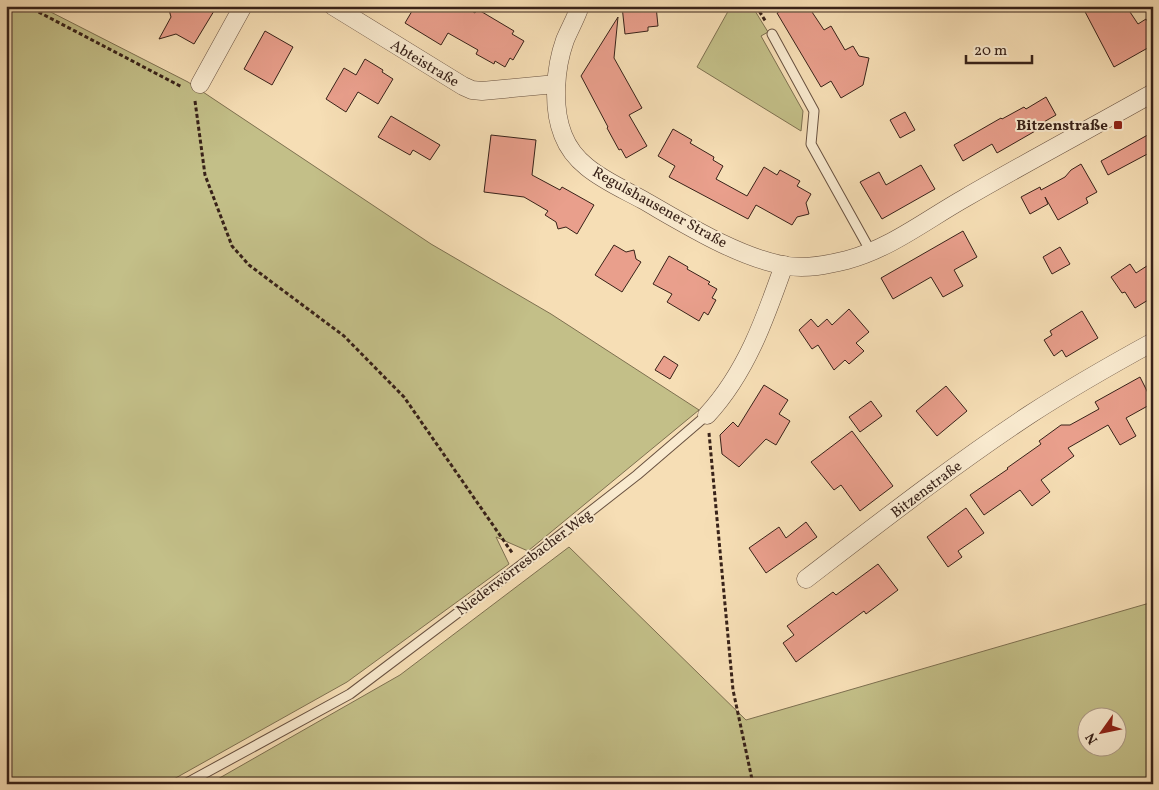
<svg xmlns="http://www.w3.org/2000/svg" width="1159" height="790" font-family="Vollkorn,serif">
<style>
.green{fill:#c3bf88;stroke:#7e7050;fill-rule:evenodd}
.building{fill:#e99f8c;stroke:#382219}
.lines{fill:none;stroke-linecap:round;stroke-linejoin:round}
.lane-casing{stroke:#685140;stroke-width:11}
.street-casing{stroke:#685140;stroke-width:19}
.path{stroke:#382219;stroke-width:3;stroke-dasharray:4 2.5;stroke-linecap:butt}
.lane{stroke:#f9eacf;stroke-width:9}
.street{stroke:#f9eacf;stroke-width:18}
.poi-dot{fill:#8f2418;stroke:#f9eacf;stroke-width:2}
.labels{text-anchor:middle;stroke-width:4;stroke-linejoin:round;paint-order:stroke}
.street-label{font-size:15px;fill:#382219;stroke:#f9eacf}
.poi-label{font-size:15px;font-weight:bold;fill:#382219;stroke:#f9eacf;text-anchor:end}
</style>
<rect width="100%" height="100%" fill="#f6deb5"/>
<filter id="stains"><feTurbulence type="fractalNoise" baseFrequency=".004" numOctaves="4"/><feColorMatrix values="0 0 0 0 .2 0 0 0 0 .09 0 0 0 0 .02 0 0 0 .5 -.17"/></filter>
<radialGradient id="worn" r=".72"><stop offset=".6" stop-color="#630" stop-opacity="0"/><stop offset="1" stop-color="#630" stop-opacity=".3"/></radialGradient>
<g class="green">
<path d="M 6,6 L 39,6 L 188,82 L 431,244 L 551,314 L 699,410 L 528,551 L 496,537 L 509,564 L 347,682 L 165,784 L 6,784 Z"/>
<path d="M 731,6 L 752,6 L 768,32 L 761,36 L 803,111 L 801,131 L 697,67 Z"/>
<path d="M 569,547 L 746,720 L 1153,602 L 1153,784 L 209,784 L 400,675 ZM 1086,718 L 1116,718 L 1116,748 L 1086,748 Z"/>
</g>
<g class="building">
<path d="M 168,6 L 217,6 L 194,44 L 176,34 L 159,39 L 171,17 Z"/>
<path d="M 415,6 L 464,6 L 475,13 L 477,9 L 514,31 L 512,34 L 524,41 L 513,60 L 510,58 L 505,67 L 495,61 L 494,64 L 476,54 L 478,50 L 448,33 L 441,45 L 405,23 Z"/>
<path d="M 622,6 L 656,6 L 658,26 L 648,27 L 648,31 L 625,34 Z"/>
<path d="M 789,6 L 808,6 L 824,30 L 831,26 L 845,50 L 853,46 L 859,56 L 869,58 L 863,85 L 841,98 L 831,81 L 821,87 L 777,13 Z"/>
<path d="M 1082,6 L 1126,6 L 1138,24 L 1146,19 L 1153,31 L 1153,45 L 1114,67 Z"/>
<path d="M 618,17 L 614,58 L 642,108 L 629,115 L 647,146 L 626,158 L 621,149 L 619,150 L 607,128 L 608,127 L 581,76 Z"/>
<path d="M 265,31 L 293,47 L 272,85 L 244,69 Z"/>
<path d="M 365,59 L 383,70 L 382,72 L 393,79 L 378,104 L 358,92 L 346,112 L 326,99 L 344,68 L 356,75 Z"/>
<path d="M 1046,97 L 1056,115 L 1035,127 L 1037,130 L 997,153 L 992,144 L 963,161 L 954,145 L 1001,118 L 1002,119 L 1024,107 L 1026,109 Z"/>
<path d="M 905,112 L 915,130 L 900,138 L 890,120 Z"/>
<path d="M 391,116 L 440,145 L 430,160 L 413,150 L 410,155 L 378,137 Z"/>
<path d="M 673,129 L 692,140 L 690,143 L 714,157 L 713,160 L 723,166 L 716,179 L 747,196 L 764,167 L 777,175 L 780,170 L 800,181 L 797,186 L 811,194 L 806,203 L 809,214 L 797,217 L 792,225 L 756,205 L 748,219 L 669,177 L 675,166 L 658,156 Z"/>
<path d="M 1153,132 L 1153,151 L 1108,175 L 1101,161 Z"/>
<path d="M 491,135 L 536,140 L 532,175 L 560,190 L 562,187 L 594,205 L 577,234 L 566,227 L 558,229 L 556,222 L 545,215 L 548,211 L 524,197 L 484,192 Z"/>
<path d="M 1081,164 L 1097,192 L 1086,198 L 1088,203 L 1058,220 L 1045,197 L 1048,204 L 1030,214 L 1021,197 L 1040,187 L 1041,190 L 1065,177 L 1071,170 Z"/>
<path d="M 921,165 L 935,189 L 882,219 L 860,182 L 879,172 L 886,185 Z"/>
<path d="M 963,231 L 977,257 L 954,270 L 963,286 L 943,297 L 931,277 L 893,299 L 881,278 Z"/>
<path d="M 614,245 L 626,252 L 634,250 L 636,259 L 641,262 L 622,292 L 595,275 Z"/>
<path d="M 1060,247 L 1070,264 L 1052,274 L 1043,257 Z"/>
<path d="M 669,256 L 688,267 L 687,269 L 710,282 L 708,284 L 717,289 L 712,298 L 716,300 L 708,315 L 704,312 L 699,321 L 667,302 L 672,294 L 653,284 Z"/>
<path d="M 1153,262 L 1153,297 L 1135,308 L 1125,292 L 1122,293 L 1111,277 L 1130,264 L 1136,273 Z"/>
<path d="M 849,309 L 869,332 L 856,343 L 864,351 L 849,364 L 845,360 L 834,370 L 818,345 L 812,349 L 799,330 L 811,319 L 818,327 L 827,319 L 832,325 Z"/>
<path d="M 1082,311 L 1098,338 L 1066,357 L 1062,350 L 1054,356 L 1044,340 L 1052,335 L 1050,331 Z"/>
<path d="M 664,356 L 678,365 L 670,379 L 655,370 Z"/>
<path d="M 1140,377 L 1153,403 L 1126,418 L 1136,436 L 1120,445 L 1108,425 L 1068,448 L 1074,456 L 1041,480 L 1050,492 L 1032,506 L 1020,490 L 984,515 L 970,495 L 1008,469 L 1007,468 L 1041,444 L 1039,441 L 1061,425 L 1070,425 L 1099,409 L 1095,402 Z"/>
<path d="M 764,385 L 788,400 L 779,414 L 790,421 L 776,445 L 766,439 L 739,467 L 722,454 L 720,435 L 733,422 L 738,427 Z"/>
<path d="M 946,386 L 967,411 L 937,436 L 916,411 Z"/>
<path d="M 871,401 L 882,416 L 860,432 L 849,417 Z"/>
<path d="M 852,431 L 893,486 L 860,511 L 841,485 L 834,490 L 811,462 Z"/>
<path d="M 966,508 L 984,533 L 958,551 L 962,557 L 948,567 L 927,537 Z"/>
<path d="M 806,522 L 817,537 L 766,573 L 749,548 L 779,527 L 786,538 Z"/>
<path d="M 878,564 L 898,590 L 866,614 L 864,611 L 796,662 L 783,643 L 794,635 L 787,626 L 833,592 L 836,595 Z"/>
</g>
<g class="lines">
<g class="lane-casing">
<g id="lane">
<path d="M 772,34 L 814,111 L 811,144 L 871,252"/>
<path d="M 185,784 L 350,694 L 541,550 L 637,475 L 707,415"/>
</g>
</g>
<g class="street-casing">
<g id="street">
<path d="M 333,6 L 463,86 L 472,90 L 482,91 L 556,84"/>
<path d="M 580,6 C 576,18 570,28 565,40 C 555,68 552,107 563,135 C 568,148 577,159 587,167 C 604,181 625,190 643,200 C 685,224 739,258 787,266 C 807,269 827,265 847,260 C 891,248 926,220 965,198 C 1027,162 1091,128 1153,93"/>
<path d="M 200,84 L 243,6"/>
<path d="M 707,415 C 746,373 765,319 784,265"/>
<path d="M 806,579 C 879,523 952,466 1029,415 C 1069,389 1111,365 1153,342"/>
</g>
</g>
<g class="path">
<path d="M 27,6 L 182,87"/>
<path d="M 756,6 L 766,22"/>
<path d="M 195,101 L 205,175 L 232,246 L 249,265 L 344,336 L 404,397 L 513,554"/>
<path d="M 709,433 L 733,690 L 753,784"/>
</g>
<use href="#lane" class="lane"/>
<use href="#street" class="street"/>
</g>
<rect class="poi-dot" x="1113" y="120" width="10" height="10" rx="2.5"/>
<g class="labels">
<g class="street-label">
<text transform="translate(425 63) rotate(31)" y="5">Abteistraße</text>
<text transform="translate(660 207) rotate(29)" y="5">Regulshausener Straße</text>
<text transform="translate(926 489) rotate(-37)" y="5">Bitzenstraße</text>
<text transform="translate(524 562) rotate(-37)" y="5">Niederwörresbacher Weg</text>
</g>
<g class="poi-label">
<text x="1108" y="130">Bitzenstraße</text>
</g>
</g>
<rect width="1159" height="790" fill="none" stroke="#f6deb5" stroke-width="25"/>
<rect x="8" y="8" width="1144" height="775" fill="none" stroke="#382219" stroke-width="2.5"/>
<rect x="12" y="12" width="1134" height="765" fill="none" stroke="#382219"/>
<g transform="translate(1102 732) rotate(237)"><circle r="24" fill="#f9eacf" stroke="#ac9a86"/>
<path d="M0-4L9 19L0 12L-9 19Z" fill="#8f2418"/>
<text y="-8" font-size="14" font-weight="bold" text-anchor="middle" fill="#382219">N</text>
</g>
<path d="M966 55v8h66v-8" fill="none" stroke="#382219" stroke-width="2.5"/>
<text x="974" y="55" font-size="15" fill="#382219" stroke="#f9eacf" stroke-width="4" paint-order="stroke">20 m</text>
<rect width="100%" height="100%" filter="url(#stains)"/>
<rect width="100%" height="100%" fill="url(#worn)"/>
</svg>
